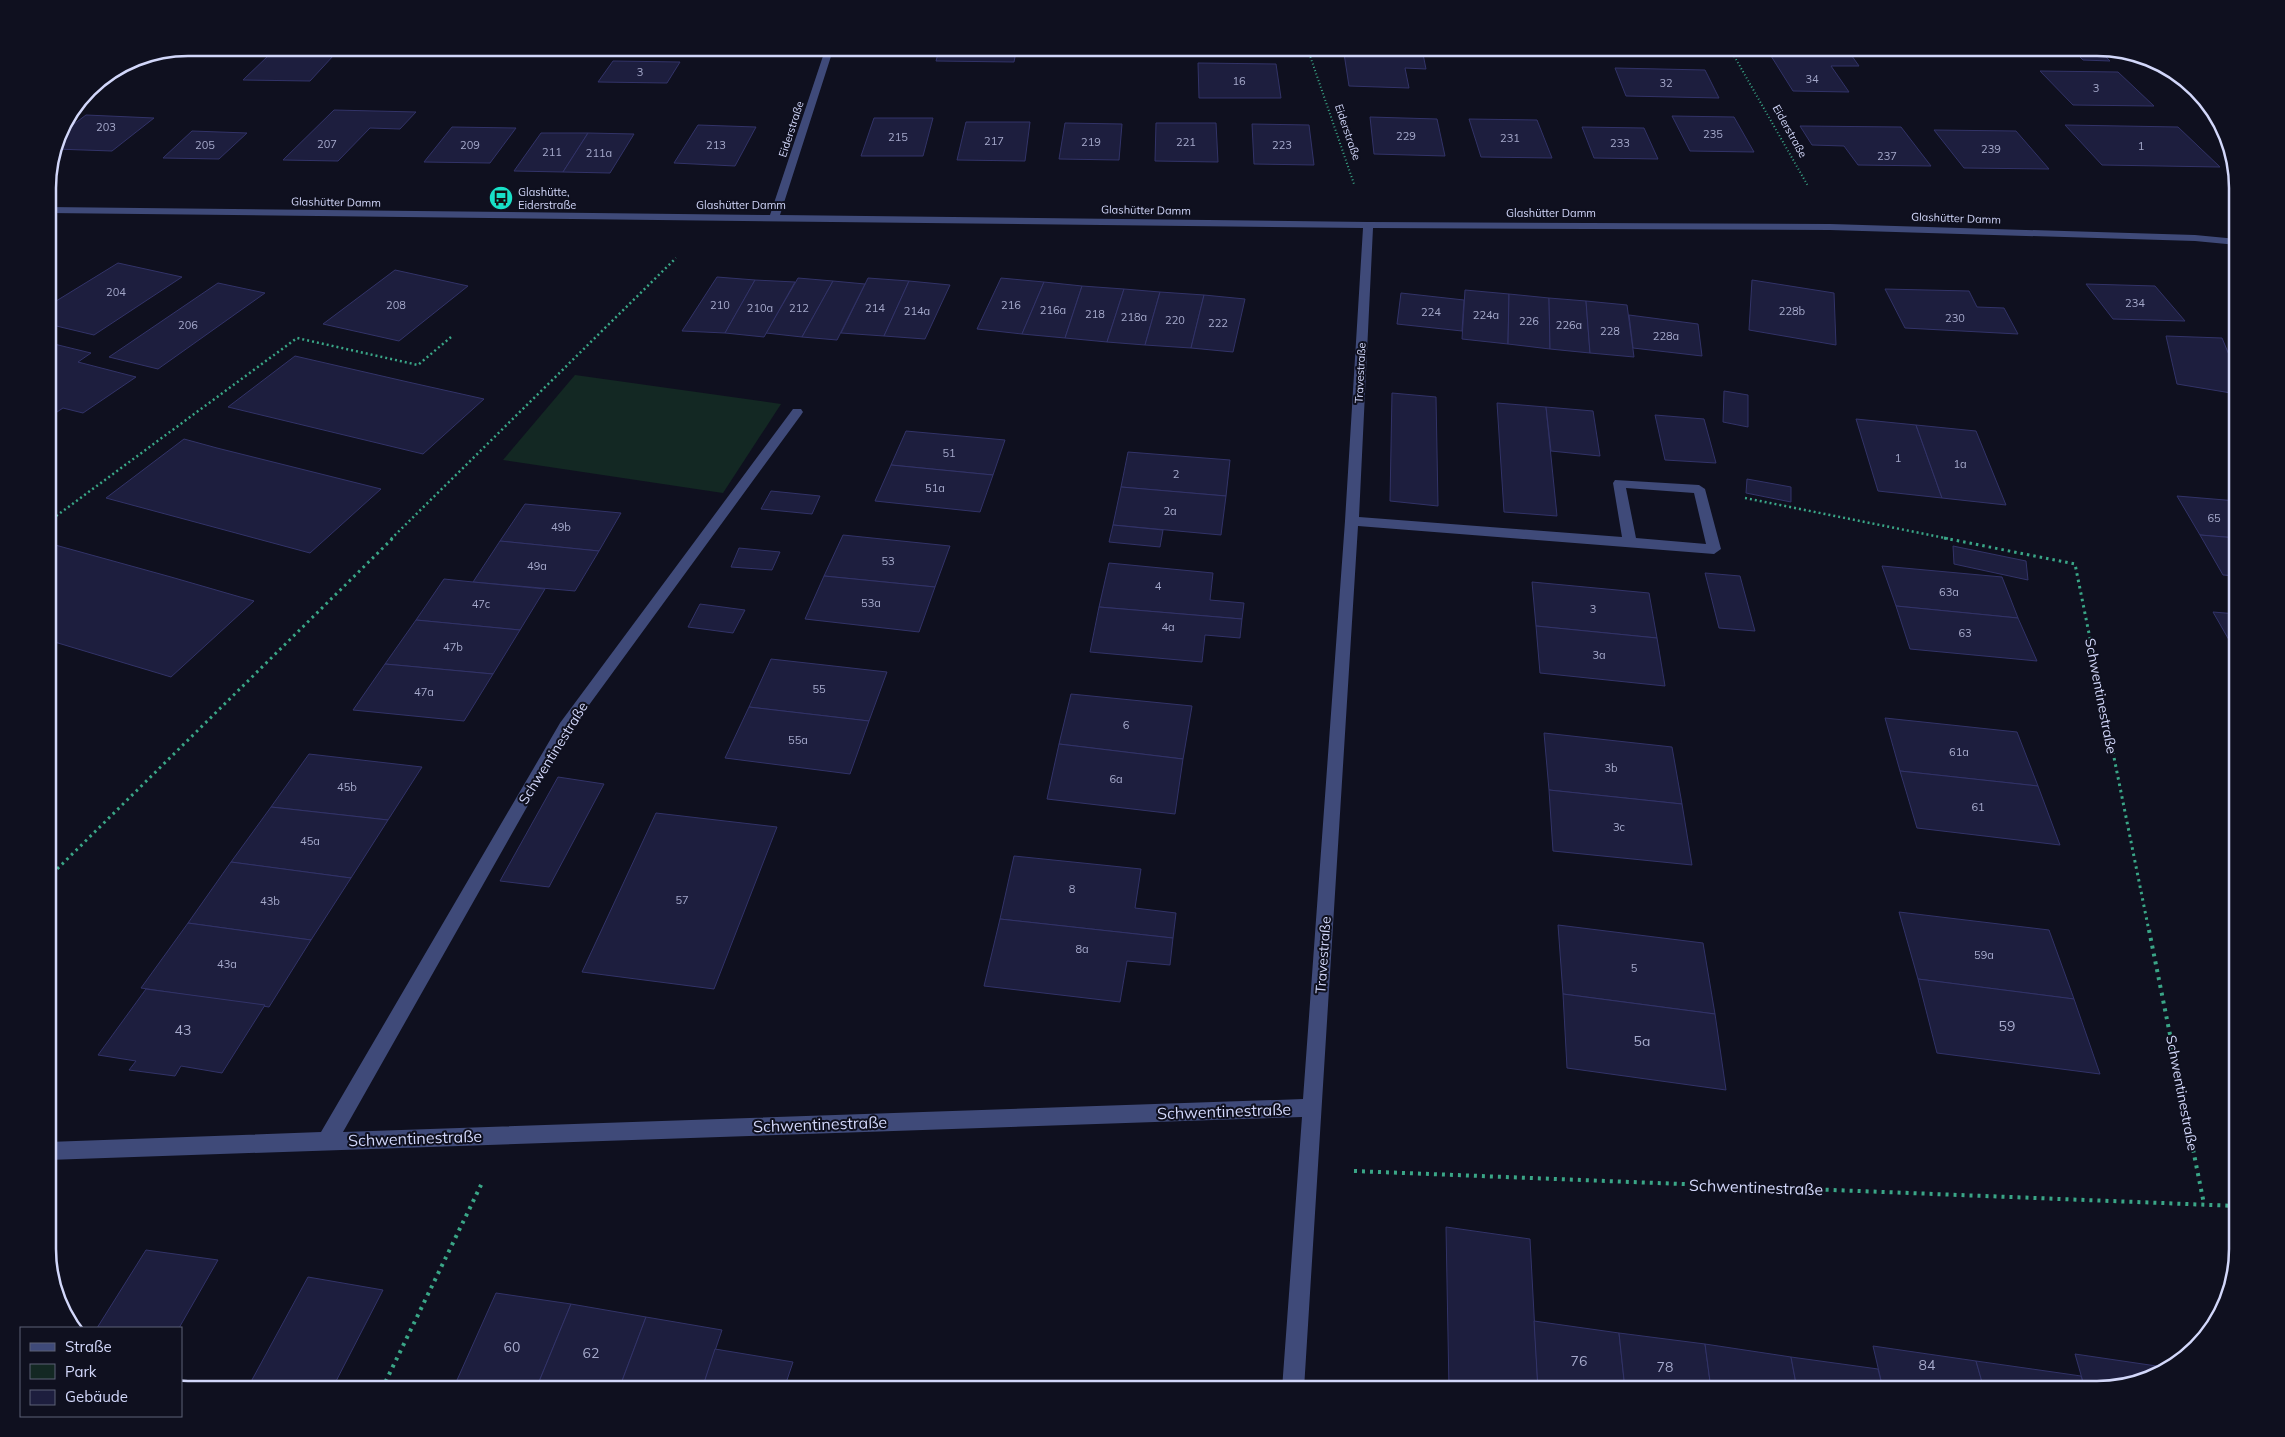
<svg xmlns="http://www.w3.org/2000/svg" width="2285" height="1437" font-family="Mulish,sans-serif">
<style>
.green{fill:#132823}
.building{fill:#1d1e3e;stroke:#323368}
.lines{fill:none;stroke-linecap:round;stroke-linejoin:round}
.path-far3{stroke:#3aa687;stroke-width:2;stroke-dasharray:1 2.5;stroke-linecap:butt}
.path-far2{stroke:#3aa687;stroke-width:2.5;stroke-dasharray:2 3;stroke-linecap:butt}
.path-far1{stroke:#3aa687;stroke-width:3;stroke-dasharray:2.5 4;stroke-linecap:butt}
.path{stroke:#3aa687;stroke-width:4;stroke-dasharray:3 5;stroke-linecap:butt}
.minor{fill:#3f4a79;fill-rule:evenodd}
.labels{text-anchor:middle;stroke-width:4;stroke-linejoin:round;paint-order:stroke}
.number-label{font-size:11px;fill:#a5a9cb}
.far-street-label{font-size:11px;fill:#d2d7fa;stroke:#0f101f}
.far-poi-label{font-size:11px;fill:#d2d7fa;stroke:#0f101f;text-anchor:start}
.street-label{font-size:14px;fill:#d2d7fa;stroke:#0f101f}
.near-number-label{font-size:14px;fill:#a5a9cb}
.near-street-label{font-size:16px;fill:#d2d7fa;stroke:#0f101f}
.rim{fill:none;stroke:#d2d7fa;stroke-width:2.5}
</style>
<rect width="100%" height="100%" fill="#0f101f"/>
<path class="green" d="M 575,375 L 781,404 L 723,493 L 503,460 Z"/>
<g class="building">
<path d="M 940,47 L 1017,47 L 1014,62 L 936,61 Z"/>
<path d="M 1209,47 L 1267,47 L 1267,50 L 1209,49 Z"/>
<path d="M 1343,47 L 1422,49 L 1426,69 L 1405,68 L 1409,88 L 1349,86 Z"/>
<path d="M 1613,47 L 1687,47 L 1691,55 L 1615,54 Z"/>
<path d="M 2023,47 L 2096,47 L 2110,61 L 2083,60 L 2077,54 L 2029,53 Z"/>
<path d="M 1766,48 L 1847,49 L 1859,66 L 1831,66 L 1849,92 L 1793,91 Z"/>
<path d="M 269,55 L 334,55 L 310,81 L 243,80 Z"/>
<path d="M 613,61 L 680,62 L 667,83 L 598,82 Z"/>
<path d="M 1198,63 L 1276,64 L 1281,98 L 1199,98 Z"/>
<path d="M 1615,68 L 1705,70 L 1719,98 L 1626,96 Z"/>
<path d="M 2040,71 L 2118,72 L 2154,106 L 2073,105 Z"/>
<path d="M 334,110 L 416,112 L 400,129 L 370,128 L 338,161 L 283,160 Z"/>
<path d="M 86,115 L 154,118 L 112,151 L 55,149 L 58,136 Z"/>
<path d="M 1672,116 L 1734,117 L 1754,152 L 1690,151 Z"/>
<path d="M 1370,117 L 1437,119 L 1445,156 L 1374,154 Z"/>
<path d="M 874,118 L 933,118 L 923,156 L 861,156 Z"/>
<path d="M 1469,119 L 1537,120 L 1552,158 L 1481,157 Z"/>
<path d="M 966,122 L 1030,122 L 1025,161 L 957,160 Z"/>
<path d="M 1065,123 L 1122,124 L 1119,160 L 1059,159 Z"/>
<path d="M 1156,123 L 1216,123 L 1218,162 L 1155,161 Z"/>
<path d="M 1252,124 L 1309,125 L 1314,165 L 1254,164 Z"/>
<path d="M 698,125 L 756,127 L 735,166 L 674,163 Z"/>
<path d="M 2065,125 L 2178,127 L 2220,167 L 2102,165 Z"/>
<path d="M 1800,126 L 1901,127 L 1931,166 L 1858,165 L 1844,146 L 1812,145 Z"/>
<path d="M 452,127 L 516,128 L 490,163 L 424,162 Z"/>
<path d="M 1582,127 L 1644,128 L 1658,159 L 1594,158 Z"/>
<path d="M 1934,130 L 2016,131 L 2049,169 L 1964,168 Z"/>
<path d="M 192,131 L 247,133 L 219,159 L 163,158 Z"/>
<path d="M 541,133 L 588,133 L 563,172 L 514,171 Z"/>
<path d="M 588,133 L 634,134 L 610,173 L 563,172 Z"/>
<path d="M 118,263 L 182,277 L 94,335 L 48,324 L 48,306 Z"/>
<path d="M 395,270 L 468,286 L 399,341 L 323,324 Z"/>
<path d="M 717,277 L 755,280 L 725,333 L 682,331 Z"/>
<path d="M 798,278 L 833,281 L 802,337 L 766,333 Z"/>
<path d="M 868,278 L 909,281 L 884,336 L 841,333 Z"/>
<path d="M 1001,278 L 1044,282 L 1022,334 L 977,329 Z"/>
<path d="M 755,280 L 795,282 L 764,337 L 725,333 Z"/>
<path d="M 1752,280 L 1834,293 L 1836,345 L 1749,330 Z"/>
<path d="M 833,281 L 865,284 L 837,340 L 802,337 Z"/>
<path d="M 909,281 L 950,285 L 925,339 L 884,336 Z"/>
<path d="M 1044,282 L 1082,286 L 1065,338 L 1022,334 Z"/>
<path d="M 218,283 L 265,293 L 158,369 L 109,357 Z"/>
<path d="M 2086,284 L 2155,286 L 2185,321 L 2113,319 Z"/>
<path d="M 1082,286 L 1124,289 L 1107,342 L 1065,338 Z"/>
<path d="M 1124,289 L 1160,292 L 1145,345 L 1107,342 Z"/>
<path d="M 1885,289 L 1969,291 L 1977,307 L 2004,308 L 2018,334 L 1905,328 Z"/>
<path d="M 1465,290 L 1509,294 L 1508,344 L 1462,339 Z"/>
<path d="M 1160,292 L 1204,295 L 1191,348 L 1145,345 Z"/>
<path d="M 1401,293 L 1464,300 L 1462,331 L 1397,324 Z"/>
<path d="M 1509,294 L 1549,298 L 1550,349 L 1508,344 Z"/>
<path d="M 1204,295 L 1245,299 L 1233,352 L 1191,348 Z"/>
<path d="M 1549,298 L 1586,301 L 1590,353 L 1550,349 Z"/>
<path d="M 1586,301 L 1627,305 L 1634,357 L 1590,353 Z"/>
<path d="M 1629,315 L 1698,324 L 1702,356 L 1633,348 Z"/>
<path d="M 2166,336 L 2222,338 L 2237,374 L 2237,394 L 2177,384 Z"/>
<path d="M 54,344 L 91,353 L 78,362 L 136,377 L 83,413 L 63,408 L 48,418 L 48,348 Z"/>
<path d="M 295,356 L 408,382 L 484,399 L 423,454 L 228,407 Z"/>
<path d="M 1724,391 L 1748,395 L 1748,427 L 1723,422 Z"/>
<path d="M 1392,393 L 1436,397 L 1438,506 L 1390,501 Z"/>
<path d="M 1497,403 L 1546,407 L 1557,516 L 1504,512 Z"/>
<path d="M 1546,407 L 1593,411 L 1600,456 L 1551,451 Z"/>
<path d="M 1655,415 L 1704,419 L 1716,463 L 1665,460 Z"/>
<path d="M 1856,419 L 1916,425 L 1942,498 L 1878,491 Z"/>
<path d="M 1916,425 L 1976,431 L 2006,505 L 1942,498 Z"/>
<path d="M 906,431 L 1005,440 L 993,475 L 891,465 Z"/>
<path d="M 184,439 L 217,448 L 381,489 L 310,553 L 106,498 Z"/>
<path d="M 1128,452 L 1230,460 L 1226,496 L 1121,487 Z"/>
<path d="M 891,465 L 993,475 L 980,512 L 875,501 Z"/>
<path d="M 1747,479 L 1791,487 L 1791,502 L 1746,493 Z"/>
<path d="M 1121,487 L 1226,496 L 1221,535 L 1113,525 Z"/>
<path d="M 771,491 L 820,496 L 812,514 L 761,509 Z"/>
<path d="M 2177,496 L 2237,501 L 2237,538 L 2200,535 Z"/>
<path d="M 525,504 L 621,513 L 599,551 L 500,541 Z"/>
<path d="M 1113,525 L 1163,530 L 1160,547 L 1109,542 Z"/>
<path d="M 843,535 L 950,546 L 935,587 L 824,576 Z"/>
<path d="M 2200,535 L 2237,538 L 2237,576 L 2223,575 Z"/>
<path d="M 500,541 L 599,551 L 575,591 L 473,582 Z"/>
<path d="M 48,543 L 171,577 L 254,601 L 171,677 L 48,640 Z"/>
<path d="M 1953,546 L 2026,561 L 2028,580 L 1954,564 Z"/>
<path d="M 739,548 L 780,552 L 772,570 L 731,567 Z"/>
<path d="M 1109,563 L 1213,573 L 1210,600 L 1244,603 L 1242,619 L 1099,607 Z"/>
<path d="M 1882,566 L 2002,577 L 2018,618 L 1896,606 Z"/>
<path d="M 1705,573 L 1740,576 L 1755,631 L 1719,628 Z"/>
<path d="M 824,576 L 935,587 L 919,632 L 805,619 Z"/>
<path d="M 444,579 L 473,582 L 545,589 L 520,630 L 416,620 Z"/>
<path d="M 1532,582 L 1649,593 L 1657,638 L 1536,626 Z"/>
<path d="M 700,604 L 745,610 L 733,633 L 688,627 Z"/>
<path d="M 1896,606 L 2018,618 L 2037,661 L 1910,649 Z"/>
<path d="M 1099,607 L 1242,619 L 1240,638 L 1205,635 L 1202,662 L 1090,652 Z"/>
<path d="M 2213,612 L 2237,614 L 2237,654 Z"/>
<path d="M 416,620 L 520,630 L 493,674 L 385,664 Z"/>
<path d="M 1536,626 L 1657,638 L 1665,686 L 1540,673 Z"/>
<path d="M 771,659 L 887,672 L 869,721 L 749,707 Z"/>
<path d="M 385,664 L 493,674 L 464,721 L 353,710 Z"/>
<path d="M 1071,694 L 1192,706 L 1183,759 L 1059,744 Z"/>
<path d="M 749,707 L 869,721 L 850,774 L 725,758 Z"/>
<path d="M 1885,718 L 2017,732 L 2038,786 L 1900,771 Z"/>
<path d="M 1544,733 L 1672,747 L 1682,804 L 1549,790 Z"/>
<path d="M 1059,744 L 1183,759 L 1175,814 L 1047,799 Z"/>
<path d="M 309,754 L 422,767 L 388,820 L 271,807 Z"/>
<path d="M 1900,771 L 2038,786 L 2060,845 L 1917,828 Z"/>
<path d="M 558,777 L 604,784 L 549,887 L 500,881 Z"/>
<path d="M 1549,790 L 1682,804 L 1692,865 L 1553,851 Z"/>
<path d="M 271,807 L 388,820 L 351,878 L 231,862 Z"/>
<path d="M 656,813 L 777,827 L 714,989 L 582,972 Z"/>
<path d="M 1014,856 L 1141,869 L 1135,908 L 1176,913 L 1173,938 L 1000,919 Z"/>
<path d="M 231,862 L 351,878 L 311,940 L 188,923 Z"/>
<path d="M 1899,912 L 2049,930 L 2074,999 L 1918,979 Z"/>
<path d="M 1000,919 L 1173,938 L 1170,965 L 1127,961 L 1120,1002 L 984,986 Z"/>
<path d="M 188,923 L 311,940 L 269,1007 L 141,988 Z"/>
<path d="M 1558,925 L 1703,943 L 1715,1014 L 1563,994 Z"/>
<path d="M 1918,979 L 2074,999 L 2100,1074 L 1937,1053 Z"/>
<path d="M 146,989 L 265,1005 L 222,1073 L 181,1066 L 175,1076 L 129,1070 L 136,1061 L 98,1055 Z"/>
<path d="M 1563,994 L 1715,1014 L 1726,1090 L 1567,1068 Z"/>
<path d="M 1446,1227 L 1530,1239 L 1538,1389 L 1449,1389 Z"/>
<path d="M 146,1250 L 218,1260 L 179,1328 L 97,1328 Z"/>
<path d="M 308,1277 L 383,1290 L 332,1389 L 247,1389 Z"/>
<path d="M 496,1293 L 571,1304 L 536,1389 L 453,1389 Z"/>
<path d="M 571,1304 L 646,1317 L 619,1389 L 536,1389 Z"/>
<path d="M 646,1317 L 722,1330 L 702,1389 L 619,1389 Z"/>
<path d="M 1534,1321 L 1619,1333 L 1625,1389 L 1538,1389 Z"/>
<path d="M 1619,1333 L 1705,1344 L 1711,1389 L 1625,1389 Z"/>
<path d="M 1705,1344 L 1791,1357 L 1797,1389 L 1711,1389 Z"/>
<path d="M 1873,1346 L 1976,1361 L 1984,1389 L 1883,1389 Z"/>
<path d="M 715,1349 L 793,1362 L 784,1389 L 702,1389 Z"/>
<path d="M 2075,1354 L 2170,1368 L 2167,1371 L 2097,1389 L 2085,1389 Z"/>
<path d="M 1791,1357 L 1878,1369 L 1883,1389 L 1797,1389 Z"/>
<path d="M 1976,1361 L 2081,1376 L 2085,1389 L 1984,1389 Z"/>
</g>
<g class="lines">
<g class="path-far3">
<path d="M 1307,47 L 1354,184"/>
<path d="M 1729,47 L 1808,186"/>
</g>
<g class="path-far2">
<path d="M 1745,498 L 1950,539"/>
<path d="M 48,522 L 297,338 L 418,365 L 451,337"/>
<path d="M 391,539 L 676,258"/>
</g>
<g class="path-far1">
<path d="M 1944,538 L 2075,564 L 2149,931"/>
<path d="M 48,878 L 393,538"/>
</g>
<g class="path">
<path d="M 2149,930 L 2204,1204"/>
<path d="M 1354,1171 L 2237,1206"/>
<path d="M 382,1389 L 482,1183"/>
</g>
<path class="minor" d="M 826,47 L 834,47 L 780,215 L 1368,222 L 1830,224 L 2195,235 L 2237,239 L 2237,245 L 2195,241 L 1830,230 L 1373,228 L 1359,517 L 1622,537 L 1613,483 L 1615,480 L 1699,485 L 1705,489 L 1721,549 L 1714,554 L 1358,526 L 1304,1389 L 1282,1389 L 1302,1117 L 48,1160 L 48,1142 L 321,1132 L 560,723 L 793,409 L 801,409 L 803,412 L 801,415 L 570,731 L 343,1132 L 1303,1099 L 1345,521 L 1363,228 L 48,213 L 48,207 L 770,215 ZM 1626,488 L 1694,493 L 1706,544 L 1636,538 Z"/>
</g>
<defs>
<g id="bus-disc" transform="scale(1.25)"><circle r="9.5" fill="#18e0c7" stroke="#0f101f"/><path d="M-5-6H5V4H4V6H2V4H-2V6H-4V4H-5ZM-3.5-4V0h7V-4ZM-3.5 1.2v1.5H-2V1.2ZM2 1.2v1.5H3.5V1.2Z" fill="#111"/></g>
</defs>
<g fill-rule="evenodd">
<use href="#bus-disc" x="501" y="198"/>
</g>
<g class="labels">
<g class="number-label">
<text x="640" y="76">3</text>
<text x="1812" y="83">34</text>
<text x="1239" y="85">16</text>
<text x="1666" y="87">32</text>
<text x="2096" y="92">3</text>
<text x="106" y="131">203</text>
<text x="1713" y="138">235</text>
<text x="1406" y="140">229</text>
<text x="898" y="141">215</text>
<text x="1510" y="142">231</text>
<text x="994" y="145">217</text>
<text x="1091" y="146">219</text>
<text x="1186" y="146">221</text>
<text x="1620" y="147">233</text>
<text x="327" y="148">207</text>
<text x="205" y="149">205</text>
<text x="470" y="149">209</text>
<text x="716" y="149">213</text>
<text x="1282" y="149">223</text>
<text x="2141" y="150">1</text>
<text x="1991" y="153">239</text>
<text x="552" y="156">211</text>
<text x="599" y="157">211a</text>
<text x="1887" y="160">237</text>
<text x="116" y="296">204</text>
<text x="2135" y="307">234</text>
<text x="396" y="309">208</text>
<text x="720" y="309">210</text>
<text x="1011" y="309">216</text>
<text x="760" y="312">210a</text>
<text x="799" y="312">212</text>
<text x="875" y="312">214</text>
<text x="1053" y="314">216a</text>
<text x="917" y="315">214a</text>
<text x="1792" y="315">228b</text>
<text x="1431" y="316">224</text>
<text x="1095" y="318">218</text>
<text x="1486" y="319">224a</text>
<text x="1134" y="321">218a</text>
<text x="1955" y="322">230</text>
<text x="1175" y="324">220</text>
<text x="1529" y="325">226</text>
<text x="1218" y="327">222</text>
<text x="188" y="329">206</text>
<text x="1569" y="329">226a</text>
<text x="1610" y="335">228</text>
<text x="1666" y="340">228a</text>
<text x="949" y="457">51</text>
<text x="1898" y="462">1</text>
<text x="1960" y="468">1a</text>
<text x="1176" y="478">2</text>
<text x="935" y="492">51a</text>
<text x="1170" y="515">2a</text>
<text x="2214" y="522">65</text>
<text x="561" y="531">49b</text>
<text x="888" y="565">53</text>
<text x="537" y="570">49a</text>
<text x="1158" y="590">4</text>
<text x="1949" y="596">63a</text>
<text x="871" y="607">53a</text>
<text x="481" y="608">47c</text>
<text x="1593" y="613">3</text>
<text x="1168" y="631">4a</text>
<text x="1965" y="637">63</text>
<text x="453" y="651">47b</text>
<text x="1599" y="659">3a</text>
<text x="819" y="693">55</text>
<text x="424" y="696">47a</text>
<text x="1126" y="729">6</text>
<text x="798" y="744">55a</text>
<text x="1959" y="756">61a</text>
<text x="1611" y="772">3b</text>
<text x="1116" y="783">6a</text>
<text x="347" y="791">45b</text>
<text x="1978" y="811">61</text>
<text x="1619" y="831">3c</text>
<text x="310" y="845">45a</text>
<text x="1072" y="893">8</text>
<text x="682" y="904">57</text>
<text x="270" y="905">43b</text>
<text x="1082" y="953">8a</text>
<text x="1984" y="959">59a</text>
<text x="227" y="968">43a</text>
<text x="1634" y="972">5</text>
</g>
<g class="far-street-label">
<text transform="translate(791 129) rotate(-72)" y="4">Eiderstraße</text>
<text transform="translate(1790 131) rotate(61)" y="4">Eiderstraße</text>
<text transform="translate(1348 132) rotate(71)" y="4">Eiderstraße</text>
<text transform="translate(336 202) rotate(1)" y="4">Glashütter Damm</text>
<text x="741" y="209">Glashütter Damm</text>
<text transform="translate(1146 210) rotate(1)" y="4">Glashütter Damm</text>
<text x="1551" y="217">Glashütter Damm</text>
<text transform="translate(1956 218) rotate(2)" y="4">Glashütter Damm</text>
<text transform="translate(1360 373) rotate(-87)" y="4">Travestraße</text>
</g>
<g class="far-poi-label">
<text x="518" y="196">Glashütte,<tspan x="518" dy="13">Eiderstraße</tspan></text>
</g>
<g class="street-label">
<text transform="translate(2101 696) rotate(79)" y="5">Schwentinestraße</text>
<text transform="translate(553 753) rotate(-58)" y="5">Schwentinestraße</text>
<text transform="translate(1323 955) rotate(-86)" y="5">Travestraße</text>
<text transform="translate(2182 1093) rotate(79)" y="5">Schwentinestraße</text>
</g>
<g class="near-number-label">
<text x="2007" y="1031">59</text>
<text x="183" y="1035">43</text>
<text x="1642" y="1046">5a</text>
<text x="512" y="1352">60</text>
<text x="591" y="1358">62</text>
<text x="1579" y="1366">76</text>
<text x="1927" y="1370">84</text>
<text x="1665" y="1372">78</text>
</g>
<g class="near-street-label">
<text transform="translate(1224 1111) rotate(-2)" y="6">Schwentinestraße</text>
<text transform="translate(820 1124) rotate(-2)" y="6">Schwentinestraße</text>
<text transform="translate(415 1138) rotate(-2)" y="6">Schwentinestraße</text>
<text transform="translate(1756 1187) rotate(2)" y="6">Schwentinestraße</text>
</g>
</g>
<path d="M0 0H2285V1437H0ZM188 56H2097A132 132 0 0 1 2229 188V1249A132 132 0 0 1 2097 1381H188A132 132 0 0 1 56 1249V188A132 132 0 0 1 188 56Z" fill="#0f101f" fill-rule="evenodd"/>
<path class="rim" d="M188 56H2097A132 132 0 0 1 2229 188V1249A132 132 0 0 1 2097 1381H188A132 132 0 0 1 56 1249V188A132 132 0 0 1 188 56Z"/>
<rect x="20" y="1327" width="162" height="90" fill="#0f101f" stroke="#5d6077"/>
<rect x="30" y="1343" width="25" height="8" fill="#3f4a79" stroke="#5d6077"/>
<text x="65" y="1352" font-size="15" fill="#d2d7fa">Straße</text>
<rect x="30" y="1364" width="25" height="15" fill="#132823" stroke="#5d6077"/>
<text x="65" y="1377" font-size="15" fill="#d2d7fa">Park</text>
<rect x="30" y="1390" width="25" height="15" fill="#1d1e3e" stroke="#5d6077"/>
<text x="65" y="1402" font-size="15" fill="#d2d7fa">Gebäude</text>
</svg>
